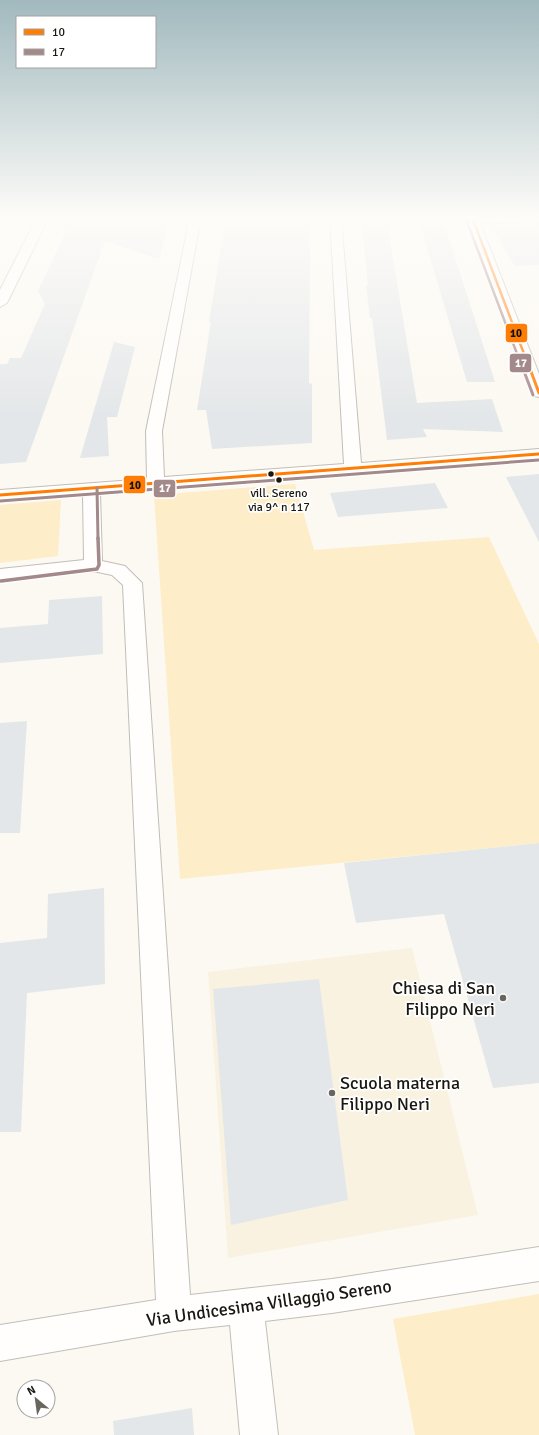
<svg xmlns="http://www.w3.org/2000/svg" width="539" height="1435" font-family="Signika,sans-serif">
<style>
.built{fill:#f9f2e1}
.green{fill:#fdeec9}
.building{fill:#e4e7e9}
.lines{fill:none;stroke-linecap:round;stroke-linejoin:round}
.street-casing{stroke:#c1beb8;stroke-width:2}
.street{fill:#fffefd;fill-rule:evenodd}
.bus-1-far1-casing{stroke:#fff;stroke-width:4}
.bus-1-casing{stroke:#fff;stroke-width:5}
.bus-2-far2-casing{stroke:#fff;stroke-width:4}
.bus-2-far1-casing{stroke:#fff;stroke-width:5}
.bus-2-casing{stroke:#fff;stroke-width:6}
.bus-1-far1{stroke:#ff7d04;stroke-width:2.5}
.bus-1{stroke:#ff7d04;stroke-width:3}
.bus-2-far2{stroke:#a38989;stroke-width:2.5}
.bus-2-far1{stroke:#a38989;stroke-width:3}
.bus-2{stroke:#a38989;stroke-width:3.5}
.bus-dot{fill:#191710;stroke:#fff;stroke-width:1.5}
.poi-dot{fill:#68665f;stroke:#fff;stroke-width:1.5}
.labels{text-anchor:middle;stroke-width:3.5;stroke-linejoin:round;paint-order:stroke}
.far-bus-label{font-size:12px;fill:#191710;stroke:#fff}
.near-poi-label{font-size:18px;fill:#191710;stroke:#fff;text-anchor:end}
.near-street-label{font-size:18px;fill:#191710;stroke:#fff}
.line-badge{stroke:#fff;stroke-width:1.5}
.badge-label{font-size:11px;text-anchor:middle;font-weight:bold;fill:#fff}
.pale-badge-label{font-size:11px;text-anchor:middle;font-weight:bold;fill:#111}
</style>
<rect width="100%" height="100%" fill="#fcf9f2"/>
<path class="built" d="M 412,948 L 478,1215 L 228,1258 L 208,972 Z"/>
<g class="green">
<path d="M 295,484 L 314,550 L 489,537 L 539,644 L 539,843 L 180,879 L 154,495 Z"/>
<path d="M 61,500 L 58,556 L 0,563 L 0,505 Z"/>
<path d="M 539,1294 L 539,1435 L 415,1435 L 393,1319 Z"/>
</g>
<g class="building">
<path d="M 170,217 L 159,259 L 105,241 L 26,462 L 0,464 L 0,364 L 7,364 L 10,358 L 21,358 L 45,304 L 38,291 L 67,229 L 49,223 L 50,218 Z"/>
<path d="M 226,217 L 307,217 L 310,251 L 309,383 L 312,384 L 312,443 L 212,449 L 206,410 L 197,410 L 211,322 L 209,322 Z"/>
<path d="M 361,217 L 386,217 L 417,403 L 492,399 L 503,432 L 423,429 L 427,437 L 387,440 L 372,318 L 370,318 L 366,285 L 368,285 Z"/>
<path d="M 418,217 L 442,217 L 495,382 L 467,382 Z"/>
<path d="M 539,222 L 539,265 L 515,266 L 489,224 Z"/>
<path d="M 114,342 L 135,347 L 117,417 L 107,417 L 109,456 L 80,458 Z"/>
<path d="M 539,474 L 539,542 L 506,477 Z"/>
<path d="M 435,483 L 448,508 L 338,517 L 330,493 Z"/>
<path d="M 102,596 L 103,654 L 0,663 L 0,628 L 48,624 L 49,600 Z"/>
<path d="M 27,721 L 20,833 L 0,833 L 0,723 Z"/>
<path d="M 539,843 L 539,1083 L 493,1088 L 444,914 L 356,923 L 344,863 Z"/>
<path d="M 104,888 L 105,984 L 27,993 L 21,1132 L 0,1132 L 0,943 L 47,938 L 48,894 Z"/>
<path d="M 319,979 L 348,1200 L 231,1225 L 213,989 Z"/>
<path d="M 192,1408 L 194,1435 L 114,1435 L 113,1421 Z"/>
</g>
<g class="lines">
<g class="street-casing">
<g id="street">
<path d="M 37,217 L 49,217 L 7,303 L 0,307 L 0,290 Z"/>
<path d="M 190,217 L 201,217 L 162,431 L 164,477 L 344,464 L 330,217 L 341,217 L 361,463 L 539,449 L 539,459 L 100,493 L 102,561 L 125,566 L 142,583 L 190,1295 L 332,1279 L 539,1247 L 539,1281 L 332,1313 L 265,1321 L 278,1435 L 240,1435 L 230,1325 L 174,1331 L 0,1361 L 0,1325 L 156,1300 L 123,585 L 112,575 L 93,571 L 0,581 L 0,569 L 84,560 L 83,494 L 0,500 L 0,490 L 147,479 L 146,431 Z"/>
<path d="M 467,217 L 539,217 L 539,221 L 480,223 L 539,374 L 539,397 L 534,396 L 532,393 Z"/>
</g>
</g>
<use href="#street" class="street"/>
<g class="bus-1-far1-casing">
<path id="bus-1-far1" d="M 472,217 L 526,359"/>
</g>
<g class="bus-1-casing">
<g id="bus-1">
<path d="M 526,358 L 539,393"/>
<path d="M 0,495 L 539,454"/>
</g>
</g>
<g class="bus-2-far2-casing">
<path id="bus-2-far2" d="M 466,219 L 519,359"/>
</g>
<g class="bus-2-far1-casing">
<g id="bus-2-far1">
<path d="M 519,358 L 533,395"/>
<path d="M 97,488 L 98,539"/>
<path d="M 0,501 L 539,460"/>
</g>
</g>
<g class="bus-2-casing">
<path id="bus-2" d="M 1,581 L 97,569 L 99,565 L 98,538"/>
</g>
<use href="#bus-1-far1" class="bus-1-far1"/>
<use href="#bus-1" class="bus-1"/>
<use href="#bus-2-far2" class="bus-2-far2"/>
<use href="#bus-2-far1" class="bus-2-far1"/>
<use href="#bus-2" class="bus-2"/>
</g>
<linearGradient id="sky" x2="0" y2="1"><stop stop-color="#a1b9be"/><stop offset="0.52" stop-color="#fefcf9"/><stop offset="1" stop-color="#fefcf9" stop-opacity="0"/></linearGradient>
<rect width="539" height="418" fill="url(#sky)"/>
<g class="bus-dot">
<circle cx="271" cy="474" r="3.5"/>
<circle cx="279" cy="480" r="3.5"/>
</g>
<g class="poi-dot">
<circle cx="503" cy="998" r="4"/>
<circle cx="332" cy="1093" r="4"/>
</g>
<g class="labels">
<g class="far-bus-label">
<text x="279" y="497">vill. Sereno<tspan x="279" dy="14">via 9^ n 117</tspan></text>
</g>
<g class="near-poi-label">
<text x="495" y="994">Chiesa di San<tspan x="495" dy="21">Filippo Neri</tspan></text>
<text x="340" y="1089" text-anchor="start">Scuola materna<tspan x="340" dy="21">Filippo Neri</tspan></text>
</g>
<g class="near-street-label">
<text transform="translate(269 1303) rotate(-8)" y="6">Via Undicesima Villaggio Sereno</text>
</g>
</g>
<g class="line-badge">
<rect x="505" y="323" width="23" height="20" rx="4" fill="#ff7d04"/>
<rect x="509" y="353" width="23" height="20" rx="4" fill="#a38989"/>
<rect x="123" y="475" width="23" height="19" rx="4" fill="#ff7d04"/>
<rect x="153" y="479" width="23" height="19" rx="4" fill="#a38989"/>
</g>
<g class="badge-label">
<text x="521" y="367">17</text>
<text x="165" y="492">17</text>
</g>
<g class="pale-badge-label">
<text x="516" y="337">10</text>
<text x="135" y="489">10</text>
</g>
<rect x="16" y="16" width="140" height="52" fill="#ffffff" stroke="#a3a29f"/>
<rect x="24" y="29" width="20" height="6" fill="#ff7d04" stroke="#a3a29f"/>
<text x="52" y="36" font-size="12" fill="#191710">10</text>
<rect x="24" y="49" width="20" height="6" fill="#a38989" stroke="#a3a29f"/>
<text x="52" y="56" font-size="12" fill="#191710">17</text>
<g transform="translate(36 1399) rotate(331)"><circle r="19" fill="#ffffff" stroke="#a3a29f"/>
<path d="M0-3L7 15L0 10L-7 15Z" fill="#68665f"/>
<text y="-6" font-size="11" font-weight="bold" text-anchor="middle" fill="#191710">N</text>
</g>
</svg>
